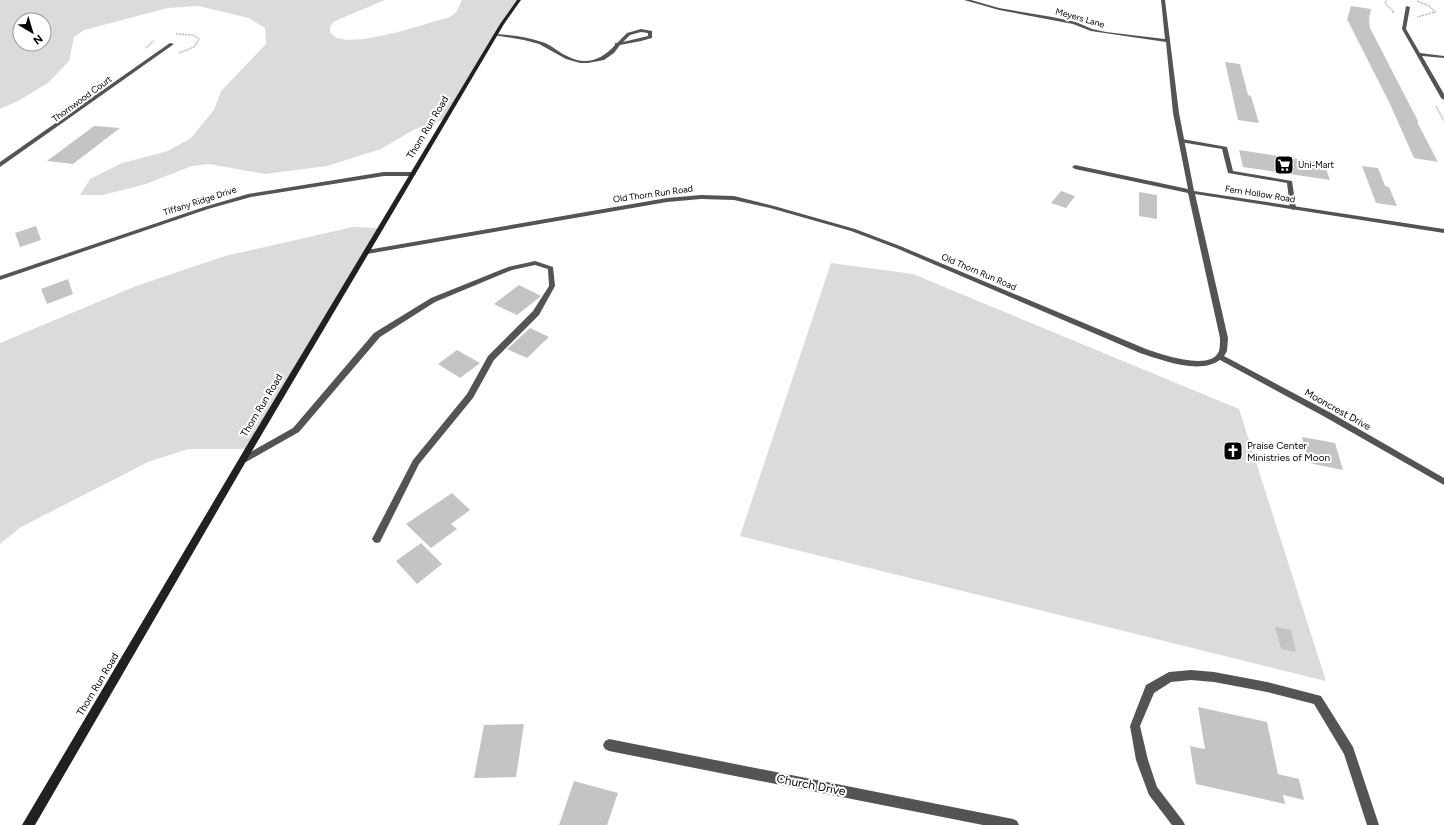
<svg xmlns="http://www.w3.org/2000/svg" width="1444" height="825" font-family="Figtree,sans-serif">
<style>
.green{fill:#dbdbdb;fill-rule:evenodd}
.building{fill:#c4c4c4}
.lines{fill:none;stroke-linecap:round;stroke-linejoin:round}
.path{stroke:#767676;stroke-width:1.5;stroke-dasharray:0.5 1;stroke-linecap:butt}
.lane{fill:#545454;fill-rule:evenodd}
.street{fill:#545454;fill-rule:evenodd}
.secondary{fill:#212121;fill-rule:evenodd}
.labels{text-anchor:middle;stroke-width:4;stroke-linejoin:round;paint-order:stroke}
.far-street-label{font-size:9px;fill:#000;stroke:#fff}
.far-poi-label{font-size:9px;fill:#000;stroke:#fff;text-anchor:start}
.street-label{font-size:10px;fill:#000;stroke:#fff}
.poi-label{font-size:10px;fill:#000;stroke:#fff;text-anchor:start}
.near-street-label{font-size:12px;fill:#000;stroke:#fff}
</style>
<rect width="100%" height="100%" fill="#fff"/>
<g class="green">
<path d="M 0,0 L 385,0 L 335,21 L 330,26 L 330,32 C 332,34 335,37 337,38 C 362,46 424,24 450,17 L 457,11 L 462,0 L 519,0 L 514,6 L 445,119 L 415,129 L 381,149 L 327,166 L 265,174 L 209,164 L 192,166 L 146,184 L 103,195 L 80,195 L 90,179 L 122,163 L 168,151 L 191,138 L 214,110 L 221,91 L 266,44 L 265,28 L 249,18 L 198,6 L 168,8 L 84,30 L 74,37 L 69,61 L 48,83 L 18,101 L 0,109 ZM 20,20 L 44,20 L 44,44 L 20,44 Z"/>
<path d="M 353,227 L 380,228 L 249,449 L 188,449 L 148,462 L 21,527 L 0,544 L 0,343 L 136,286 L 225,256 Z"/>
<path d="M 831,263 L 913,274 L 1239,409 L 1326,681 L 740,536 Z"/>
</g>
<g class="building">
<path d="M 1351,6 L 1371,9 L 1369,18 L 1370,28 L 1419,123 L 1417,122 L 1438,162 L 1414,158 L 1390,104 L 1347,19 Z"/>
<path d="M 1225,62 L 1240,64 L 1248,95 L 1251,96 L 1259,123 L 1238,120 Z"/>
<path d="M 94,126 L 120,128 L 73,164 L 47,161 Z"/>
<path d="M 1239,150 L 1324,163 L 1330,180 L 1243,167 Z"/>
<path d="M 1362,166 L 1378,168 L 1385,186 L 1389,187 L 1397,206 L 1376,203 Z"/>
<path d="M 1061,191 L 1075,196 L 1066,208 L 1051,203 Z"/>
<path d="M 1139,192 L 1157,195 L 1157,219 L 1139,216 Z"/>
<path d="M 36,226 L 41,240 L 20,247 L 15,233 Z"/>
<path d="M 68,279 L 73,294 L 47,304 L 41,289 Z"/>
<path d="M 519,285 L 541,296 L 517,315 L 494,304 Z"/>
<path d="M 530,328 L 549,337 L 527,358 L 507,349 Z"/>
<path d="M 457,350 L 480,363 L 460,378 L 438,364 Z"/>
<path d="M 1302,437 L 1335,443 L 1343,470 L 1309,463 Z"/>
<path d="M 452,493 L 470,510 L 451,524 L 457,529 L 431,548 L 406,524 Z"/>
<path d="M 421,543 L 442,564 L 417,584 L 396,561 Z"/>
<path d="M 1275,627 L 1291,630 L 1296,652 L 1281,649 Z"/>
<path d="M 1198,707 L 1267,722 L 1278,774 L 1299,779 L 1304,800 L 1283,795 L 1285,804 L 1196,784 L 1190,746 L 1205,749 Z"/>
<path d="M 524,724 L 516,777 L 474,778 L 484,725 Z"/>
<path d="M 574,781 L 618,793 L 607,825 L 559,825 Z"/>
</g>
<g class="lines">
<g class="path">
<path d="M 1387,0 L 1385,3 L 1393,11 L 1393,14"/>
<path d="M 1417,1 L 1429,6 L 1435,12 L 1417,17"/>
<path d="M 176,34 L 193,35 L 199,39 L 194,47 L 179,53"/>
<path d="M 146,48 L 155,40"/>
<path d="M 1436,106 L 1444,121"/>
</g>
<g class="lane">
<path d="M 1182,139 L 1227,147 L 1233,171 L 1292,181 L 1296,208 L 1293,210 L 1290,208 L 1287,183 L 1228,173 L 1222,149 L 1180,142 L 1180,140 Z"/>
<path d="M 535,261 L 553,267 L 555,286 L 539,315 L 494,360 L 473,398 L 419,464 L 380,542 L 377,543 L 374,542 L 372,539 L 413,460 L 467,394 L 488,356 L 533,311 L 549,286 L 548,269 L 535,265 L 512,270 L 435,302 L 380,337 L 299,432 L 246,462 L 240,462 L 239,460 L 240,458 L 293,428 L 374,333 L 431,298 L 508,267 Z"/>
<path d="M 1191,670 L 1214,672 L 1267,682 L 1321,696 L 1353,747 L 1379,825 L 1367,825 L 1344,754 L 1314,704 L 1267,692 L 1214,682 L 1191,680 L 1171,682 L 1154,693 L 1140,726 L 1148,760 L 1157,787 L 1183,821 L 1185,825 L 1172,825 L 1149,795 L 1136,760 L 1130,726 L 1146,685 L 1169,672 Z"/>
</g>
<g class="street">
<path d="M 964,0 L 971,0 L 999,8 L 1052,17 L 1076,22 L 1092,29 L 1106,32 L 1165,39 L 1161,0 L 1165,0 L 1179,113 L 1194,191 L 1444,229 L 1444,233 L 1195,194 L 1228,338 L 1227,351 L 1224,356 L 1331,413 L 1444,478 L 1444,485 L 1325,417 L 1220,360 C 1199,375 1162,360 1140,353 L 896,248 L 851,231 L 770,208 L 734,200 L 701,199 L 667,202 L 367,254 L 364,252 L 367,250 L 667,198 L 701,195 L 734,196 L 774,206 L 855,229 L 900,246 L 1146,349 C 1161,354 1211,372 1219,351 C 1220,347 1220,342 1220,338 L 1188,193 L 1075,169 L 1072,167 L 1075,165 L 1188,189 L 1173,113 L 1166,42 L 1091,31 L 1073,24 L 999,10 Z"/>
<path d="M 1406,6 L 1410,7 L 1406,29 L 1420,53 L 1444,56 L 1444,58 L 1422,56 L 1444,94 L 1444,100 L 1441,98 L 1402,29 Z"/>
<path d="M 641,29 L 652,31 L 652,38 L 641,41 L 620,45 L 614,53 L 604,60 L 588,63 L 580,63 L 566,59 L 539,44 L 524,40 L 494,35 L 496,34 C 511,35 527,37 542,42 C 552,45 559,53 569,57 C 586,66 603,59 615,45 L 615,43 L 617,43 L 627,33 ZM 641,32 L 648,33 L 648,36 L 623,42 L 630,35 Z"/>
<path d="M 170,43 L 174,44 L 0,167 L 0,162 Z"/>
<path d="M 384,172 L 413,172 L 416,174 L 413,176 L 384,176 L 251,197 L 208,209 L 0,280 L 0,276 L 204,207 L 248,194 Z"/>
<path d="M 609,739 L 1013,819 L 1017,821 L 1019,825 L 983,825 L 609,751 L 605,749 L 603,745 L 605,741 Z"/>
</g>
<path class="secondary" d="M 517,0 L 521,0 L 504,24 L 252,451 L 35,825 L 22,825 L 246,447 L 500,24 Z"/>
</g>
<defs>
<g id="supermarket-square" transform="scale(1)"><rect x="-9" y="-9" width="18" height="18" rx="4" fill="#000" stroke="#fff"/><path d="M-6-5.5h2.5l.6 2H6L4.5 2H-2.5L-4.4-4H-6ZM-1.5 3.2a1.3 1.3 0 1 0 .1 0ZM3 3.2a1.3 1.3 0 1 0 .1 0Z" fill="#fff"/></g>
<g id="church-square" transform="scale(1)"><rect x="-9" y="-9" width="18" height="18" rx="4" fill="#000" stroke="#fff"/><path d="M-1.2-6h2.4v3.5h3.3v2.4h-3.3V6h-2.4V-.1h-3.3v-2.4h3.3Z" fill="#fff"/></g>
</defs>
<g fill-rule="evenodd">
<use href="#supermarket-square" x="1284" y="165"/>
<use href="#church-square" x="1233" y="451"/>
</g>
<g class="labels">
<g class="far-street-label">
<text transform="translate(1080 18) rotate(16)" y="3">Meyers Lane</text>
<text transform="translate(82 99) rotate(-36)" y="3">Thornwood Court</text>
<text transform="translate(653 194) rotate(-8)" y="3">Old Thorn Run Road</text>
<text transform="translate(1260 194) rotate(9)" y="3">Fern Hollow Road</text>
<text transform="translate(200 201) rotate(-18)" y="3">Tiffany Ridge Drive</text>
<text transform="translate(979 272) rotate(23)" y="3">Old Thorn Run Road</text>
</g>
<g class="far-poi-label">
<text x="1298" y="168">Uni-Mart</text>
</g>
<g class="street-label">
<text transform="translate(427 127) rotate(-59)" y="4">Thorn Run Road</text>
<text transform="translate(261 405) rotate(-59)" y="4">Thorn Run Road</text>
<text transform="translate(1338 409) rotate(29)" y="4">Mooncrest Drive</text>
<text transform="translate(97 684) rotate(-59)" y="4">Thorn Run Road</text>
</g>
<g class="poi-label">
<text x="1247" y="449">Praise Center<tspan x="1247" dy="12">Ministries of Moon</tspan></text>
</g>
<g class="near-street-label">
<text transform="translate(811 785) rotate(11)" y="4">Church Drive</text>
</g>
</g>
<g transform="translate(32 32) rotate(142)"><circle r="19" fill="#ffffff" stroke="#999999"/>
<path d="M0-3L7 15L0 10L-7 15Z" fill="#000000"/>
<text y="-6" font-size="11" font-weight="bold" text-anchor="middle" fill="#000000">N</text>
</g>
</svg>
